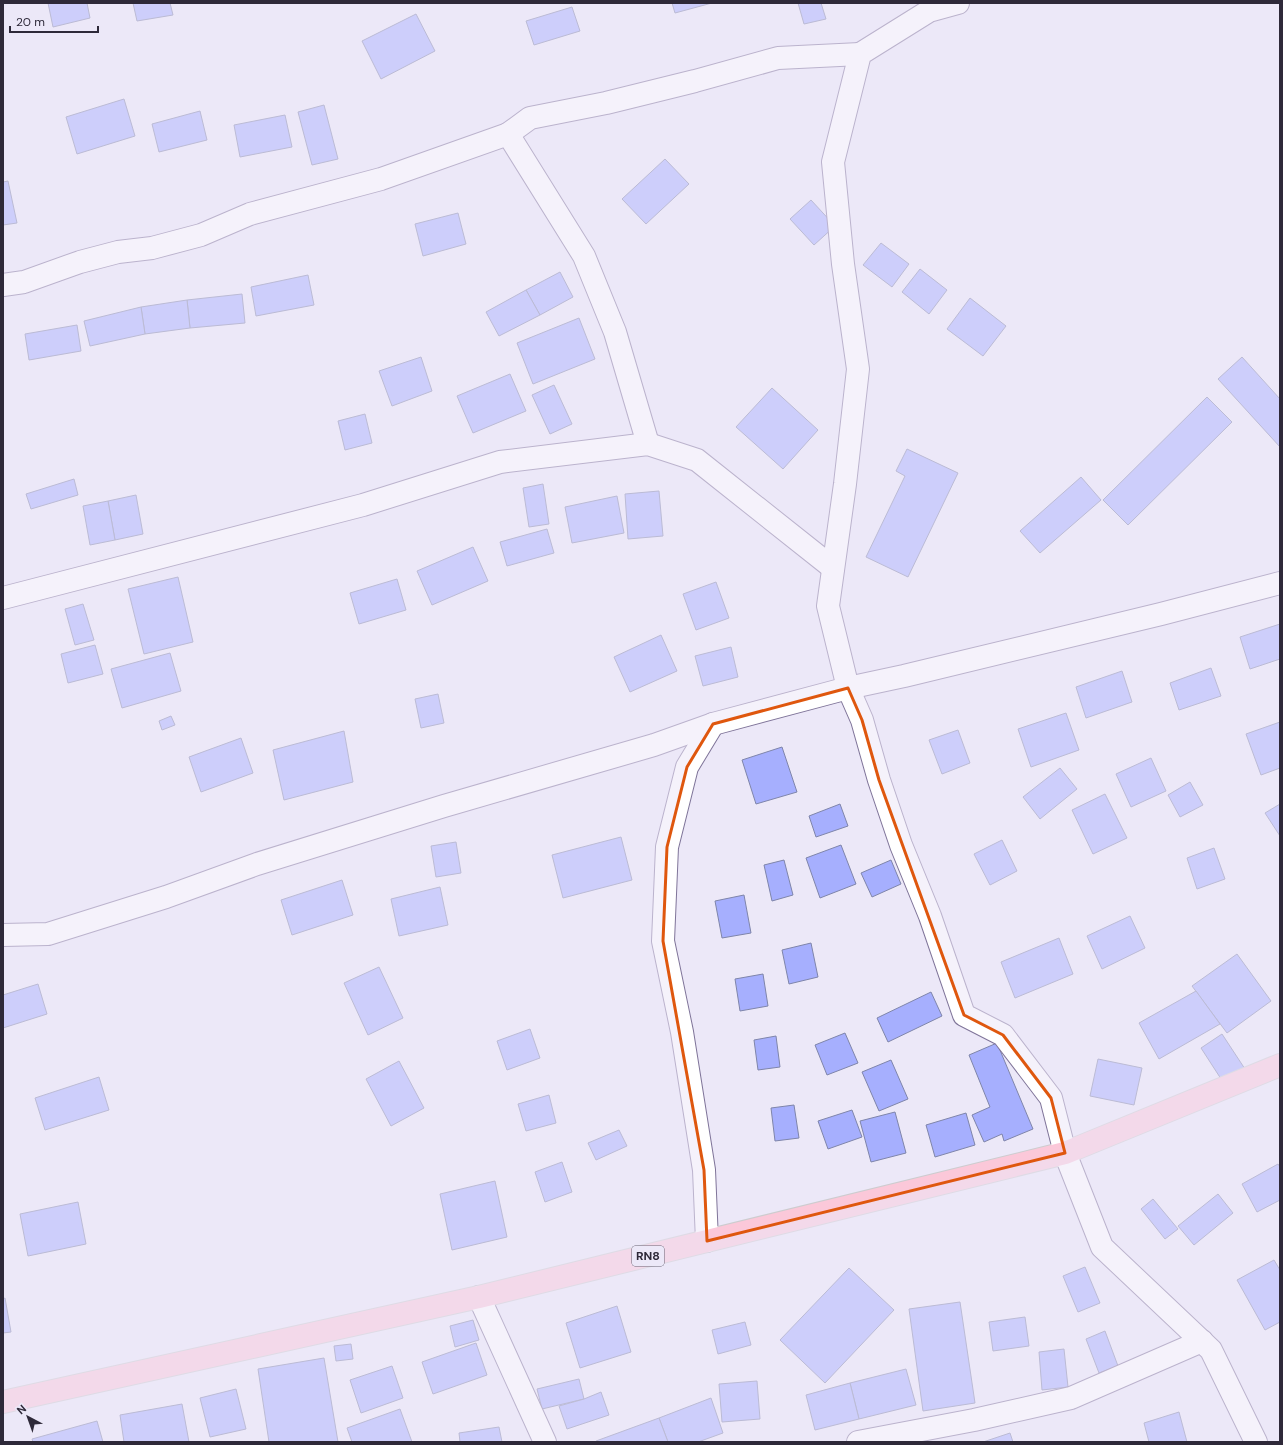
<svg xmlns="http://www.w3.org/2000/svg" width="1283" height="1445" font-family="'DM Sans',sans-serif">
<style>
.building{fill:#a6affe;stroke:#7f85aa}
.lines{fill:none;stroke-linecap:round;stroke-linejoin:round}
.street-casing{stroke:#7f7499;stroke-width:24}
.primary-casing{stroke:#cdcccf;stroke-width:24}
.street{stroke:#fff;stroke-width:22}
.primary{stroke:#fbc8d9;stroke-width:22}
.marked{fill:none;stroke:#df570e;stroke-width:3;stroke-linejoin:round}
.labels{text-anchor:middle;stroke-width:4;stroke-linejoin:round;paint-order:stroke}
.shield{fill:#ece8f8;stroke:#676272;stroke-width:1}
.shield-label{font-size:12px;font-weight:bold;fill:#2e2939}
</style>
<rect width="100%" height="100%" fill="#ece8f8"/>
<g class="building">
<path d="M 48,3 L 87,3 L 90,18 L 53,27 Z"/>
<path d="M 133,3 L 170,3 L 173,15 L 137,21 Z"/>
<path d="M 672,3 L 712,3 L 675,13 Z"/>
<path d="M 798,3 L 821,3 L 826,19 L 804,24 Z"/>
<path d="M 572,7 L 580,31 L 534,45 L 526,21 Z"/>
<path d="M 416,14 L 435,51 L 381,79 L 362,41 Z"/>
<path d="M 124,99 L 135,136 L 77,154 L 66,117 Z"/>
<path d="M 324,105 L 338,159 L 312,165 L 298,112 Z"/>
<path d="M 200,111 L 207,140 L 159,152 L 152,124 Z"/>
<path d="M 285,115 L 292,147 L 240,157 L 234,125 Z"/>
<path d="M 665,159 L 689,184 L 646,224 L 622,199 Z"/>
<path d="M 8,181 L 17,223 L 3,225 L 3,182 Z"/>
<path d="M 811,200 L 835,226 L 814,245 L 790,219 Z"/>
<path d="M 458,213 L 466,244 L 423,256 L 415,224 Z"/>
<path d="M 881,243 L 909,264 L 892,287 L 863,265 Z"/>
<path d="M 920,269 L 947,290 L 929,314 L 902,292 Z"/>
<path d="M 560,272 L 573,297 L 540,315 L 526,290 Z"/>
<path d="M 308,275 L 314,305 L 256,316 L 251,287 Z"/>
<path d="M 526,290 L 540,315 L 499,336 L 486,312 Z"/>
<path d="M 242,294 L 245,323 L 190,328 L 187,300 Z"/>
<path d="M 970,298 L 1006,326 L 983,356 L 947,329 Z"/>
<path d="M 187,300 L 190,328 L 145,334 L 141,307 Z"/>
<path d="M 141,307 L 145,334 L 90,346 L 84,321 Z"/>
<path d="M 579,318 L 595,359 L 533,384 L 517,343 Z"/>
<path d="M 77,325 L 81,351 L 29,360 L 25,334 Z"/>
<path d="M 421,357 L 432,391 L 392,406 L 379,371 Z"/>
<path d="M 1242,357 L 1280,399 L 1280,447 L 1218,379 Z"/>
<path d="M 510,374 L 526,411 L 473,433 L 457,396 Z"/>
<path d="M 554,385 L 572,424 L 550,434 L 532,395 Z"/>
<path d="M 772,388 L 818,430 L 783,469 L 736,427 Z"/>
<path d="M 1207,397 L 1232,422 L 1128,525 L 1103,500 Z"/>
<path d="M 365,414 L 372,443 L 345,450 L 338,421 Z"/>
<path d="M 907,449 L 958,473 L 908,577 L 866,557 L 905,476 L 896,471 Z"/>
<path d="M 1081,477 L 1101,500 L 1040,553 L 1020,531 Z"/>
<path d="M 74,479 L 78,495 L 31,509 L 26,494 Z"/>
<path d="M 543,484 L 549,524 L 529,527 L 523,488 Z"/>
<path d="M 659,491 L 663,536 L 628,539 L 625,494 Z"/>
<path d="M 136,495 L 143,534 L 115,540 L 108,501 Z"/>
<path d="M 617,496 L 624,533 L 572,543 L 565,507 Z"/>
<path d="M 108,501 L 115,540 L 90,545 L 83,506 Z"/>
<path d="M 547,529 L 554,553 L 507,566 L 500,542 Z"/>
<path d="M 473,547 L 488,581 L 432,605 L 417,571 Z"/>
<path d="M 178,577 L 193,642 L 144,654 L 128,589 Z"/>
<path d="M 397,579 L 406,610 L 359,624 L 350,593 Z"/>
<path d="M 716,582 L 729,618 L 696,630 L 683,594 Z"/>
<path d="M 83,604 L 94,640 L 75,645 L 65,609 Z"/>
<path d="M 1280,624 L 1280,659 L 1250,669 L 1240,637 Z"/>
<path d="M 661,635 L 677,671 L 630,692 L 614,657 Z"/>
<path d="M 95,645 L 103,674 L 68,683 L 61,654 Z"/>
<path d="M 731,647 L 738,677 L 703,686 L 695,656 Z"/>
<path d="M 170,653 L 181,691 L 122,708 L 111,669 Z"/>
<path d="M 1211,668 L 1221,696 L 1179,710 L 1170,683 Z"/>
<path d="M 1122,671 L 1132,702 L 1086,718 L 1076,687 Z"/>
<path d="M 438,694 L 444,723 L 421,728 L 415,699 Z"/>
<path d="M 1066,713 L 1079,750 L 1031,767 L 1018,729 Z"/>
<path d="M 171,716 L 175,725 L 162,730 L 159,721 Z"/>
<path d="M 1280,722 L 1280,768 L 1261,775 L 1246,734 Z"/>
<path d="M 958,730 L 970,763 L 942,774 L 929,740 Z"/>
<path d="M 344,731 L 353,782 L 284,800 L 273,750 Z"/>
<path d="M 241,738 L 253,773 L 201,792 L 189,757 Z"/>
<path d="M 782,747 L 797,792 L 756,804 L 742,760 Z"/>
<path d="M 1151,758 L 1166,791 L 1131,807 L 1116,774 Z"/>
<path d="M 1060,768 L 1077,789 L 1040,819 L 1023,797 Z"/>
<path d="M 1190,782 L 1203,805 L 1180,817 L 1168,795 Z"/>
<path d="M 1105,794 L 1127,838 L 1093,854 L 1072,810 Z"/>
<path d="M 840,804 L 848,826 L 816,837 L 809,816 Z"/>
<path d="M 1280,804 L 1280,836 L 1265,813 Z"/>
<path d="M 621,837 L 632,880 L 563,898 L 552,855 Z"/>
<path d="M 1002,840 L 1017,871 L 990,885 L 974,854 Z"/>
<path d="M 456,842 L 461,873 L 436,877 L 431,846 Z"/>
<path d="M 841,845 L 856,884 L 820,898 L 806,858 Z"/>
<path d="M 1214,848 L 1225,879 L 1197,889 L 1187,858 Z"/>
<path d="M 784,860 L 793,895 L 772,901 L 764,865 Z"/>
<path d="M 891,860 L 901,884 L 872,897 L 861,873 Z"/>
<path d="M 342,880 L 353,915 L 292,935 L 281,900 Z"/>
<path d="M 440,887 L 448,925 L 399,936 L 391,899 Z"/>
<path d="M 744,895 L 751,933 L 722,938 L 715,901 Z"/>
<path d="M 1130,916 L 1145,948 L 1102,969 L 1087,936 Z"/>
<path d="M 1059,938 L 1073,974 L 1015,998 L 1001,962 Z"/>
<path d="M 811,943 L 818,977 L 789,984 L 782,950 Z"/>
<path d="M 1237,954 L 1271,1001 L 1227,1033 L 1192,986 Z"/>
<path d="M 379,967 L 403,1018 L 368,1035 L 344,983 Z"/>
<path d="M 763,974 L 768,1006 L 740,1011 L 735,979 Z"/>
<path d="M 38,984 L 47,1014 L 3,1028 L 3,995 Z"/>
<path d="M 1196,991 L 1220,1024 L 1159,1059 L 1139,1023 Z"/>
<path d="M 931,992 L 942,1016 L 888,1042 L 877,1018 Z"/>
<path d="M 530,1029 L 540,1058 L 507,1070 L 497,1041 Z"/>
<path d="M 845,1033 L 858,1063 L 827,1075 L 815,1045 Z"/>
<path d="M 1222,1034 L 1245,1069 L 1223,1082 L 1201,1048 Z"/>
<path d="M 776,1036 L 780,1067 L 758,1070 L 754,1040 Z"/>
<path d="M 997,1043 L 1033,1129 L 1004,1141 L 1002,1134 L 984,1142 L 972,1115 L 990,1107 L 969,1055 Z"/>
<path d="M 1098,1059 L 1142,1068 L 1134,1105 L 1090,1096 Z"/>
<path d="M 891,1060 L 908,1099 L 879,1111 L 862,1072 Z"/>
<path d="M 399,1061 L 424,1108 L 391,1126 L 366,1079 Z"/>
<path d="M 99,1077 L 109,1110 L 45,1130 L 35,1098 Z"/>
<path d="M 549,1095 L 556,1123 L 526,1131 L 518,1104 Z"/>
<path d="M 794,1105 L 799,1138 L 775,1141 L 771,1108 Z"/>
<path d="M 852,1110 L 862,1137 L 828,1149 L 818,1121 Z"/>
<path d="M 895,1112 L 906,1153 L 871,1162 L 860,1121 Z"/>
<path d="M 966,1113 L 975,1145 L 935,1157 L 926,1125 Z"/>
<path d="M 619,1130 L 627,1146 L 596,1160 L 588,1143 Z"/>
<path d="M 562,1162 L 572,1192 L 545,1202 L 535,1172 Z"/>
<path d="M 1278,1164 L 1280,1167 L 1280,1200 L 1257,1212 L 1242,1184 Z"/>
<path d="M 495,1181 L 507,1237 L 452,1250 L 440,1194 Z"/>
<path d="M 1218,1194 L 1233,1213 L 1194,1245 L 1178,1226 Z"/>
<path d="M 1153,1199 L 1178,1229 L 1165,1239 L 1141,1209 Z"/>
<path d="M 78,1202 L 86,1244 L 28,1256 L 20,1214 Z"/>
<path d="M 1274,1260 L 1280,1270 L 1280,1322 L 1265,1330 L 1237,1280 Z"/>
<path d="M 1085,1267 L 1100,1303 L 1078,1312 L 1063,1276 Z"/>
<path d="M 849,1268 L 894,1310 L 825,1383 L 780,1340 Z"/>
<path d="M 5,1298 L 11,1332 L 3,1333 L 3,1299 Z"/>
<path d="M 960,1302 L 975,1403 L 923,1411 L 909,1309 Z"/>
<path d="M 617,1306 L 631,1352 L 580,1368 L 566,1323 Z"/>
<path d="M 1025,1317 L 1029,1346 L 993,1351 L 989,1322 Z"/>
<path d="M 473,1320 L 479,1340 L 455,1347 L 450,1326 Z"/>
<path d="M 745,1322 L 751,1345 L 718,1354 L 712,1330 Z"/>
<path d="M 1105,1331 L 1118,1366 L 1099,1373 L 1086,1339 Z"/>
<path d="M 476,1343 L 487,1375 L 433,1394 L 422,1362 Z"/>
<path d="M 351,1344 L 353,1359 L 336,1361 L 334,1346 Z"/>
<path d="M 1064,1349 L 1068,1387 L 1042,1390 L 1039,1352 Z"/>
<path d="M 324,1358 L 338,1442 L 269,1442 L 258,1369 Z"/>
<path d="M 392,1366 L 403,1398 L 361,1413 L 350,1380 Z"/>
<path d="M 906,1369 L 916,1405 L 859,1419 L 850,1383 Z"/>
<path d="M 579,1379 L 584,1399 L 542,1409 L 537,1389 Z"/>
<path d="M 757,1381 L 760,1419 L 722,1422 L 719,1384 Z"/>
<path d="M 850,1383 L 859,1419 L 815,1430 L 806,1395 Z"/>
<path d="M 236,1389 L 246,1429 L 210,1437 L 200,1398 Z"/>
<path d="M 601,1392 L 609,1415 L 567,1429 L 559,1406 L 584,1399 Z"/>
<path d="M 711,1398 L 723,1433 L 698,1442 L 668,1442 L 659,1418 Z"/>
<path d="M 182,1404 L 189,1442 L 124,1442 L 120,1415 Z"/>
<path d="M 400,1409 L 412,1442 L 352,1442 L 347,1428 Z"/>
<path d="M 1179,1412 L 1187,1442 L 1149,1442 L 1144,1423 Z"/>
<path d="M 659,1418 L 668,1442 L 597,1442 L 596,1441 Z"/>
<path d="M 97,1421 L 103,1442 L 33,1442 L 32,1439 Z"/>
<path d="M 499,1427 L 502,1442 L 460,1442 L 459,1433 Z"/>
<path d="M 1010,1433 L 1013,1442 L 983,1442 Z"/>
</g>
<g class="lines">
<g class="street-casing">
<g id="street">
<path d="M 958,3 L 929,11 L 860,54 L 833,162 L 843,264 L 858,369 L 845,484 L 828,606 L 848,688 L 862,720 L 879,780 L 901,845 L 930,916 L 964,1015 L 1003,1035 L 1051,1098 L 1065,1153 L 1102,1247 L 1211,1350 L 1256,1442"/>
<path d="M 3,285 L 24,282 L 80,262 L 118,252 L 152,248 L 201,235 L 250,214 L 381,179 L 508,134"/>
<path d="M 648,444 L 615,332 L 584,256 L 508,134 L 530,118 L 606,103 L 695,81 L 778,58 L 860,54"/>
<path d="M 3,598 L 363,505 L 500,462 L 648,444 L 697,460 L 833,568"/>
<path d="M 3,935 L 48,934 L 166,897 L 257,864 L 444,806 L 654,745 L 713,724 L 848,688 L 904,676 L 1161,614 L 1280,583"/>
<path d="M 707,1241 L 704,1170 L 682,1032 L 663,941 L 667,847 L 687,767 L 713,724"/>
<path d="M 479,1297 L 545,1442"/>
<path d="M 858,1442 L 974,1420 L 1071,1398 L 1202,1341"/>
</g>
</g>
<g class="primary-casing">
<path id="primary" d="M 3,1402 L 479,1297 L 1065,1153 L 1280,1065"/>
</g>
<use href="#street" class="street"/>
<use href="#primary" class="primary"/>
</g>
<path d="M0 0H1283V1445H0ZM 848,688 L 862,720 L 879,780 L 964,1015 L 1003,1035 L 1051,1098 L 1065,1153 L 707,1241 L 704,1170 L 663,941 L 667,847 L 687,767 L 713,724 Z" fill="#ece8f8" fill-opacity=".55" fill-rule="evenodd"/>
<path class="marked" d="M 848,688 L 862,720 L 879,780 L 964,1015 L 1003,1035 L 1051,1098 L 1065,1153 L 707,1241 L 704,1170 L 663,941 L 667,847 L 687,767 L 713,724 Z"/>
<g class="labels">
<rect class="shield" x="632" y="1246" width="32" height="20" rx="3"/>
<g class="shield-label">
<text x="648" y="1260">RN8</text>
</g>
</g>
<rect width="1283" height="1445" fill="none" stroke="#2e2939" stroke-width="8"/>
<g transform="translate(28 1417) rotate(319)" stroke="#ece8f8" stroke-width="3" paint-order="stroke">
<path d="M0-3L7 15L0 10L-7 15Z" fill="#2e2939"/>
<text y="-6" font-size="11" font-weight="bold" text-anchor="middle" fill="#2e2939">N</text>
</g>
<path d="M10 26v6h88v-6" fill="none" stroke="#2e2939" stroke-width="2"/>
<text x="16" y="26" font-size="12" fill="#2e2939" stroke="#ece8f8" stroke-width="3" paint-order="stroke">20 m</text>
</svg>
